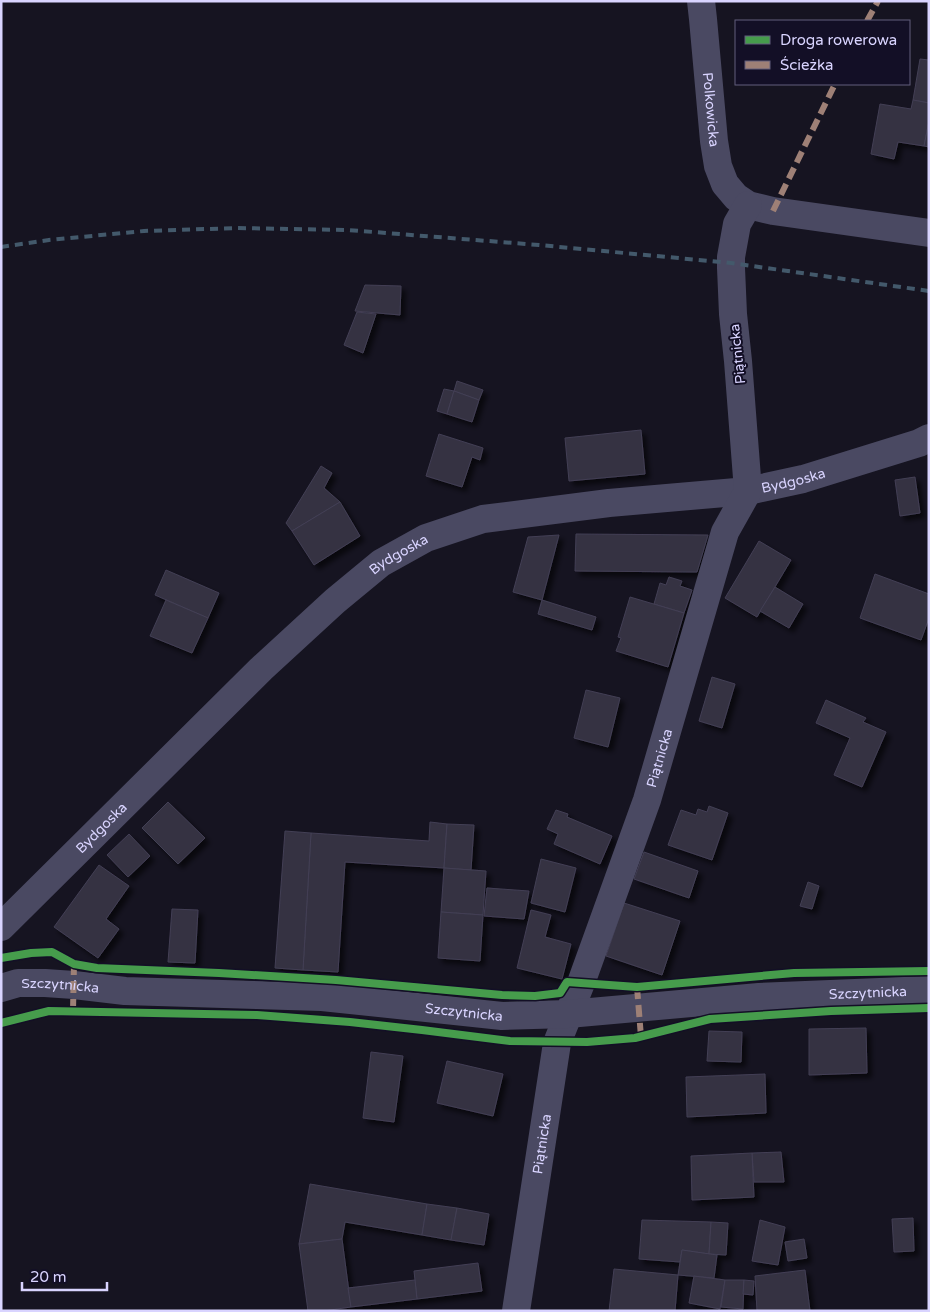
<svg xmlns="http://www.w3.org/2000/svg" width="930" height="1312" font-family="'Varela Round',sans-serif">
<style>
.building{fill:#343243;stroke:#433f54;filter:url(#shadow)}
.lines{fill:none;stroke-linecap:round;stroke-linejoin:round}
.minor{stroke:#4a4962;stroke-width:28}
.tertiary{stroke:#4a4962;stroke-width:28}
.rail{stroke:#43596b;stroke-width:4;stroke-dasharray:8 6;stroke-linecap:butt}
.quiet{stroke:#9e8076;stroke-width:6;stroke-dasharray:12 6;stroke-linecap:butt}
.cycleway-casing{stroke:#130f26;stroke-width:11}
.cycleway{stroke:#469c4c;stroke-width:8}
.labels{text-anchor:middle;stroke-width:4;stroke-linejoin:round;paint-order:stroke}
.street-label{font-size:14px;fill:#d9d4ff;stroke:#130f26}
</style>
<defs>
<filter id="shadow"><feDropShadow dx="4.5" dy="4.5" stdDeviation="2.5" flood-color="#0009"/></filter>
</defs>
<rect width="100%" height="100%" fill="#161421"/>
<g class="building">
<path d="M 920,59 L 929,60 L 929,103 L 913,100 Z"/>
<path d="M 913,100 L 929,103 L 929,121 L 924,146 L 898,142 L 894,159 L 871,154 L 880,104 L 911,109 Z"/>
<path d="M 929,121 L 929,147 L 924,146 Z"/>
<path d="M 365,285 L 401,286 L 400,315 L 355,311 Z"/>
<path d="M 357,312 L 376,314 L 363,353 L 344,345 Z"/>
<path d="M 457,381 L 483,390 L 479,400 L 454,391 Z"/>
<path d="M 444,389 L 454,391 L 447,414 L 437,411 Z"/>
<path d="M 454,391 L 479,400 L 472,422 L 447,414 Z"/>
<path d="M 641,430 L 645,474 L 569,481 L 565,438 Z"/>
<path d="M 439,434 L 483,448 L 480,460 L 472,457 L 462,487 L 426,476 Z"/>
<path d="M 321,466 L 332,473 L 324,488 L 340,502 L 292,531 L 286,523 Z"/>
<path d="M 915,477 L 920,513 L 900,516 L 895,480 Z"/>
<path d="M 340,502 L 360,536 L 314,565 L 292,531 Z"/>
<path d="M 576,534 L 708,535 L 697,572 L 575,571 Z"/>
<path d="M 559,535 L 542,600 L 513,592 L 528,537 Z"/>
<path d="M 759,541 L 791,560 L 757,617 L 725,598 Z"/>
<path d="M 166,570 L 219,593 L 208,618 L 155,595 Z"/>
<path d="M 875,574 L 929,594 L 929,618 L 921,640 L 860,618 Z"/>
<path d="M 669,577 L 682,581 L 680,586 L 692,590 L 684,613 L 654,604 L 660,583 L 666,585 Z"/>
<path d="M 775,587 L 803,604 L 789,628 L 760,611 Z"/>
<path d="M 630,597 L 684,613 L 668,667 L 616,651 L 621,638 L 618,637 Z"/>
<path d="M 166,600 L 208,618 L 192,653 L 150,636 Z"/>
<path d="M 542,600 L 596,617 L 592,630 L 538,614 Z"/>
<path d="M 712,677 L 735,684 L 722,728 L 699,721 Z"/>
<path d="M 586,690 L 620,698 L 608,747 L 574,738 Z"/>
<path d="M 826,700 L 866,718 L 863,722 L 886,732 L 862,787 L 834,775 L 850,738 L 816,723 Z"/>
<path d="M 168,802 L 205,838 L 178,864 L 142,828 Z"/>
<path d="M 709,806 L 728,813 L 712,860 L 668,845 L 681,810 L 696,815 L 698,809 L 707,812 Z"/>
<path d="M 556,810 L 568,814 L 567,817 L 612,836 L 600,864 L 554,844 L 558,834 L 547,829 Z"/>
<path d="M 430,822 L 447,824 L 444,868 L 345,862 L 338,972 L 303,970 L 311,833 L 429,841 Z"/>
<path d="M 447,824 L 474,825 L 471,870 L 444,868 Z"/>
<path d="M 285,831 L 311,833 L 303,970 L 275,968 Z"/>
<path d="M 129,834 L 150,856 L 128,877 L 107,855 Z"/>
<path d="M 644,852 L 698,871 L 689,898 L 634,879 Z"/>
<path d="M 541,859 L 576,868 L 565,912 L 531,903 Z"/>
<path d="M 99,865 L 129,886 L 106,919 L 119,929 L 98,958 L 54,927 Z"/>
<path d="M 444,868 L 486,871 L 483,915 L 441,912 Z"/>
<path d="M 808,882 L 819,886 L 812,909 L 800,906 Z"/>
<path d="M 487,888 L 529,891 L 524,919 L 484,916 Z"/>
<path d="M 624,903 L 680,921 L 662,975 L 606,956 Z"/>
<path d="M 172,909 L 198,910 L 195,963 L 168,962 Z"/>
<path d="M 531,910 L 551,915 L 545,937 L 571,944 L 562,979 L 517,968 Z"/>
<path d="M 441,912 L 483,915 L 480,961 L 438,958 Z"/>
<path d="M 866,1028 L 867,1073 L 809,1075 L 809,1029 Z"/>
<path d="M 709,1031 L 742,1032 L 741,1062 L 707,1061 Z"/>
<path d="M 371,1052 L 403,1056 L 394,1122 L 363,1118 Z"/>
<path d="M 447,1061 L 503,1074 L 493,1116 L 437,1103 Z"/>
<path d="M 765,1074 L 766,1113 L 687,1117 L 686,1077 Z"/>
<path d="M 781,1152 L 784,1182 L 754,1182 L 752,1153 Z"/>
<path d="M 752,1153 L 754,1197 L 692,1200 L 691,1156 Z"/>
<path d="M 310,1184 L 427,1204 L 422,1235 L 345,1222 L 342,1239 L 299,1244 Z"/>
<path d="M 427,1204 L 457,1208 L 451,1240 L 422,1235 Z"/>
<path d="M 457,1208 L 489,1214 L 484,1245 L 451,1240 Z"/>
<path d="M 913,1218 L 914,1251 L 894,1252 L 892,1219 Z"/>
<path d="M 642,1220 L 711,1222 L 709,1254 L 682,1250 L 680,1262 L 639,1259 Z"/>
<path d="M 760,1220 L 785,1227 L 778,1265 L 752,1261 Z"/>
<path d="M 711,1222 L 728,1223 L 726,1255 L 709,1254 Z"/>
<path d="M 342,1239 L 351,1307 L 323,1311 L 308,1311 L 299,1244 Z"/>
<path d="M 804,1239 L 807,1258 L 788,1261 L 785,1242 Z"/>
<path d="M 682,1250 L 717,1255 L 714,1278 L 678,1275 Z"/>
<path d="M 478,1263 L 482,1291 L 417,1299 L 414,1271 Z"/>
<path d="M 614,1269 L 678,1275 L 675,1311 L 609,1311 Z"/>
<path d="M 805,1270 L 810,1311 L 757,1311 L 755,1276 Z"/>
<path d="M 694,1276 L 725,1280 L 720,1309 L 689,1303 Z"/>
<path d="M 415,1280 L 417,1299 L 351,1307 L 348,1288 Z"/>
<path d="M 725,1280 L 744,1280 L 743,1309 L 721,1307 Z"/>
<path d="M 744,1280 L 754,1281 L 753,1295 L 743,1294 Z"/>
</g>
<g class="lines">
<g class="minor">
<path id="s1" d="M 701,1 L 703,19 L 714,141 L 718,166 L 725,184 L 736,197 L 748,205 L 773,211 L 929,233"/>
<path id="s2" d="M 1,927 L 261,669 L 335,601 L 381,563 L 426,538 L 483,519 L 609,503 L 748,491 L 803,479 L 919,443 L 929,438"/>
<path id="s3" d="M 516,1311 L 557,1043 L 581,983 L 647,800 L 725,532 L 748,491 L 738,361 L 733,314 L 731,268 L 731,257 L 737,224 L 748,205"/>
</g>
<path class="tertiary" id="s4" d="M 1,988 L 18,983 L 45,983 L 74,985 L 125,991 L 322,997 L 502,1016 L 568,1014 L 759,997 L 929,990"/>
<path class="rail" d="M 1,247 L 49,240 L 144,231 L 238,228 L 348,230 L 539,245 L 731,263 L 929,291"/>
<g class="quiet">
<path d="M 867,21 L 878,1"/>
<path d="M 773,211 L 835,84"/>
<path d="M 637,987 L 641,1037"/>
<path d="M 73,1011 L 74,964"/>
</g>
<g class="cycleway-casing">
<g id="cycleway">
<path d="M 1,958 L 31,953 L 52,952 L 74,964 L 97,968 L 219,973 L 336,980 L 502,995 L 535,996 L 560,993 L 567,982 L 637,987 L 794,973 L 929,971"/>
<path d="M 1,1023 L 49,1011 L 257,1015 L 350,1022 L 422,1030 L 510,1041 L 587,1042 L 635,1038 L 710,1019 L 831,1011 L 929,1008"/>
</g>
</g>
<use href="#cycleway" class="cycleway"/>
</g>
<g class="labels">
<g class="street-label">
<text dy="5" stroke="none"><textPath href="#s1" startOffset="109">Polkowicka</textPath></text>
<text transform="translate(737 354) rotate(-96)" y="5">Piątnicka</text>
<text dy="5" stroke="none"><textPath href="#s2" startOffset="951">Bydgoska</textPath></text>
<text dy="5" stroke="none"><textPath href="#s2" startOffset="546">Bydgoska</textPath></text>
<text dy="5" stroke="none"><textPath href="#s3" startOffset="574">Piątnicka</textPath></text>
<text dy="5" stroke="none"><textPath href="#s2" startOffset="141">Bydgoska</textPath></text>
<text dy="5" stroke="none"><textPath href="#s4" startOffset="60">Szczytnicka</textPath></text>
<text dy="5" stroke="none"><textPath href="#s4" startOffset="870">Szczytnicka</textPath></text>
<text dy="5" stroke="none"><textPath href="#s4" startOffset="465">Szczytnicka</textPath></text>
<text dy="5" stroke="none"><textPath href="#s3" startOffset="169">Piątnicka</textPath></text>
</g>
</g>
<rect width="930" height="1312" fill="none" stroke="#d9d4ff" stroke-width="5"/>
<rect x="735" y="20" width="175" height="65" fill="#130f26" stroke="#625e7d"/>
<rect x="745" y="36" width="25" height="8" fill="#469c4c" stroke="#625e7d"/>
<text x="780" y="45" font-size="15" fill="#d9d4ff">Droga rowerowa</text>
<rect x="745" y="61" width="25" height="8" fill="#9e8076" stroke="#625e7d"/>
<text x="780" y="70" font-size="15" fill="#d9d4ff">Ścieżka</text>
<path d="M22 1282v8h85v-8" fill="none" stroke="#d9d4ff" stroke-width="2.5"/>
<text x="30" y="1282" font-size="15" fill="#d9d4ff" stroke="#130f26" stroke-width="4" paint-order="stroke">20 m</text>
</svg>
